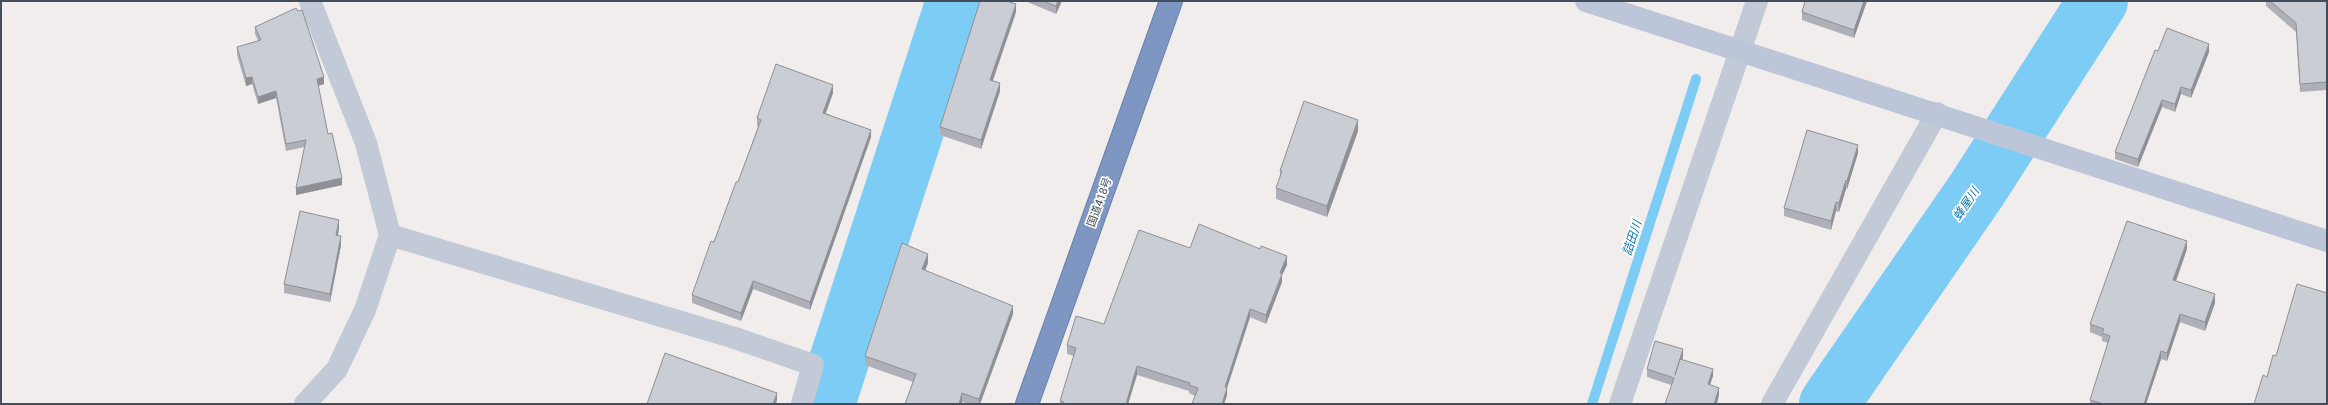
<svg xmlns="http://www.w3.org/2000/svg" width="2328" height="405" font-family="Roboto,'Noto Sans JP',sans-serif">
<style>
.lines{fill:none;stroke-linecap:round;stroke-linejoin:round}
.stream{stroke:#7cccf6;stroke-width:10}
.river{stroke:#7cccf6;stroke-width:60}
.highway-casing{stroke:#6980ae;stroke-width:24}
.street{stroke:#c1cad6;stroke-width:22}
.secondary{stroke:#bdc6d9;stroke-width:22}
.highway{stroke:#7e96c2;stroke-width:22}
.wall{fill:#afb0b7}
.shaded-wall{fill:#8e9095}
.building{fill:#cbcdd5;stroke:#8e9095}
.labels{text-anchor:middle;stroke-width:3.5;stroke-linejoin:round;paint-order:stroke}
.street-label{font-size:11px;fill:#434d5c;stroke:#fff}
.water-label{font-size:12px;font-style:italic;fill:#0074b2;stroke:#fff}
</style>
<rect width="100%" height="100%" fill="#f0edec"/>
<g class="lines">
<path class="stream" d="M 1592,404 L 1696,79"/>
<g class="river">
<path d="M 825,404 L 956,1"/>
<path d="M 1829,404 L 1976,191 L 2098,1"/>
</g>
<g class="highway-casing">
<path id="highway" d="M 1027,404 L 1171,1"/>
</g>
<g class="street">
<path d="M 390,235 L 735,338 L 813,365 L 802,404"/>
<path d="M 305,404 L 337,369 L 365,310 L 390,235 L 366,143 L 310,1"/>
<path d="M 1620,404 L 1757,1"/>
<path d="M 1772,404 L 1937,113"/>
</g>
<path class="secondary" d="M 1586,1 L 2327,241"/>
<use href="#highway" class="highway"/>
</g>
<g class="wall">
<path d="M 1025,1 L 1062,1 L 1056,14 Z"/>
<path d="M 1805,1 L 1867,1 L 1854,38 L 1802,20 L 1802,12 Z"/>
<path d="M 2266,1 L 2327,1 L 2327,90 L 2300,92 L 2296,32 L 2266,6 Z"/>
<path d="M 1016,12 L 993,81 L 1000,91 L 981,149 L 940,135 L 940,127 Z"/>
<path d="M 255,27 L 324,84 L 318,86 L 328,134 L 342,185 L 296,195 L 305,147 L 286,151 L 276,98 L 258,104 L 252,84 L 246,86 L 237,55 L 237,47 L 258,41 L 255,34 Z"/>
<path d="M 2158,51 L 2209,52 L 2191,98 L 2181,94 L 2175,112 L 2162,107 L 2138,167 L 2115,159 L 2115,152 Z"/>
<path d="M 833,93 L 826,113 L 871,137 L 810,310 L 753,289 L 741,321 L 692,303 L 692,295 L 738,182 L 758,127 L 757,126 L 757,118 Z"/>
<path d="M 1358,131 L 1327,217 L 1276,199 L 1276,188 L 1280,178 L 1280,171 Z"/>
<path d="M 1858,153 L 1847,189 L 1846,189 L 1839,212 L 1836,211 L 1831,230 L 1784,216 L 1784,208 Z"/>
<path d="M 339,228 L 338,236 L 341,245 L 330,302 L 284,293 L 284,284 Z"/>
<path d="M 1190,248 L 1260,249 L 1287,265 L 1282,275 L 1282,282 L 1266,324 L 1250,317 L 1227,388 L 1227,396 L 1195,396 L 1189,393 L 1189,391 L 1137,375 L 1128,404 L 1060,404 L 1060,401 L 1074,356 L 1067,354 L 1067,345 L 1104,324 Z"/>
<path d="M 2187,249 L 2176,281 L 2215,303 L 2205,331 L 2180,322 L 2167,361 L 2161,359 L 2146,404 L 2090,404 L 2090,400 L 2108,343 L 2102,341 L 2102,337 L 2090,332 L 2090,324 Z"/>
<path d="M 928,263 L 925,271 L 1013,314 L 980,404 L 968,404 L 962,402 L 962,404 L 905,404 L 913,382 L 865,365 L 865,356 Z"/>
<path d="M 1683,357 L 1682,359 L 1713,376 L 1710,384 L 1719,395 L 1671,385 L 1647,377 L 1647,369 Z"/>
</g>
<g class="shaded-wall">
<path d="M 1058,1 L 1062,1 L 1056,14 L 1056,6 Z"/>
<path d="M 1864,1 L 1867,1 L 1854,38 L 1854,30 Z"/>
<path d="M 1016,4 L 1016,12 L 990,88 L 990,80 Z"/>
<path d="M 2209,44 L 2209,52 L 2191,98 L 2191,90 Z"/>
<path d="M 252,77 L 252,84 L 246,86 L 246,78 Z"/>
<path d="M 324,77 L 324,84 L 317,86 L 317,79 Z"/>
<path d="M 1000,83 L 1000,91 L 981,149 L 981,140 Z"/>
<path d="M 833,85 L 833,93 L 823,120 L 823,113 Z"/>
<path d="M 2181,87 L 2181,94 L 2175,112 L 2175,104 Z"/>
<path d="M 276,91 L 276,98 L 258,104 L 258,97 Z"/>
<path d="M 2162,100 L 2162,107 L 2138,167 L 2138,159 Z"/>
<path d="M 1358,120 L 1358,131 L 1327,217 L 1327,206 Z"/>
<path d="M 871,130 L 871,137 L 810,310 L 810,302 Z"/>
<path d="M 1858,145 L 1858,153 L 1847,189 L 1847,181 Z"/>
<path d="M 342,178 L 342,185 L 296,195 L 296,188 Z"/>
<path d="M 1846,180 L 1846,189 L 1839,212 L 1839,203 Z"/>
<path d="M 1836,202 L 1836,211 L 1831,230 L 1831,221 Z"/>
<path d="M 339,220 L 339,228 L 336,244 L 336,235 Z"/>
<path d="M 341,236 L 341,245 L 330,302 L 330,294 Z"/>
<path d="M 2187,241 L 2187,249 L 2173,289 L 2173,280 Z"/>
<path d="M 928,254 L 928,263 L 922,278 L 922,269 Z"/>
<path d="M 1287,256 L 1287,265 L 1282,275 L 1282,282 L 1266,324 L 1266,315 L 1280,273 Z"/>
<path d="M 753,281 L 753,289 L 741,321 L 741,313 Z"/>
<path d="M 2215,294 L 2215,303 L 2205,331 L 2205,322 Z"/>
<path d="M 1013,306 L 1013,314 L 980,404 L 979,404 L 979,399 Z"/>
<path d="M 1250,309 L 1250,317 L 1226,391 L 1227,388 L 1227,396 L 1224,404 L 1222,404 L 1225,387 Z"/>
<path d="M 2180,314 L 2180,322 L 2167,361 L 2167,353 Z"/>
<path d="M 1683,349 L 1683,357 L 1675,383 L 1675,375 Z"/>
<path d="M 2161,351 L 2161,359 L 2146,404 L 2144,404 Z"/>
<path d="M 1137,366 L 1137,375 L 1128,404 L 1126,404 Z"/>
<path d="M 1713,369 L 1713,376 L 1708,391 L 1708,384 Z"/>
<path d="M 1719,388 L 1719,395 L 1717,404 L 1714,404 Z"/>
<path d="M 777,393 L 777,400 L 776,404 L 773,404 Z"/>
<path d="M 962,393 L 962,404 L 959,404 Z"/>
</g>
<g class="building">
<path d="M 980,1 L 1007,1 L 1016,4 L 990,80 L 1000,83 L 981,140 L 940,127 Z"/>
<path d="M 1043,1 L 1058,1 L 1056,6 Z"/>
<path d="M 1805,1 L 1864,1 L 1854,30 L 1802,12 Z"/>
<path d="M 2270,1 L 2327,1 L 2327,82 L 2300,84 L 2296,23 Z"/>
<path d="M 296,8 L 298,11 L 302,10 L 324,77 L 317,79 L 328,134 L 332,133 L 342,178 L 296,188 L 306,140 L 286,144 L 276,91 L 258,97 L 252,77 L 246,78 L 237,47 L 261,40 L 255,27 Z"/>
<path d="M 2167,28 L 2209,44 L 2191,90 L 2181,87 L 2175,104 L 2162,100 L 2138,159 L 2115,152 L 2155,50 L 2158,51 Z"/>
<path d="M 776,64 L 833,85 L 823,113 L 871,130 L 810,302 L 753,281 L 741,313 L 692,295 L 711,241 L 714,242 L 736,182 L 738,182 L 761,120 L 757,118 Z"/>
<path d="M 1304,101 L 1358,120 L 1327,206 L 1276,188 L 1282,171 L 1280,171 Z"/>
<path d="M 1807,130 L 1858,145 L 1847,181 L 1846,180 L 1839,203 L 1836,202 L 1831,221 L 1784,208 Z"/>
<path d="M 300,211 L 339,220 L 336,235 L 341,236 L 330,294 L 284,284 Z"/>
<path d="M 2127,221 L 2187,241 L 2173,280 L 2215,294 L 2205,322 L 2180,314 L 2167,353 L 2161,351 L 2144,404 L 2104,404 L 2090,400 L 2110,336 L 2102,333 L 2104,329 L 2090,324 Z"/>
<path d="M 1199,224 L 1260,249 L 1261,246 L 1287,256 L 1280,273 L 1282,274 L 1266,315 L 1250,309 L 1225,387 L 1227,388 L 1222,404 L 1192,404 L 1198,388 L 1189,385 L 1190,383 L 1137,366 L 1126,404 L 1063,404 L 1064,402 L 1060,401 L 1076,348 L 1067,345 L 1076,316 L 1104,324 L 1139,230 L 1190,248 Z"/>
<path d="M 902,243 L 928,254 L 922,269 L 1013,306 L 979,399 L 962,393 L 959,404 L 905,404 L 916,374 L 865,356 Z"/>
<path d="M 2297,284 L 2327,293 L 2327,404 L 2254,404 L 2263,375 L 2267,377 L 2273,355 L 2276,356 Z"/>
<path d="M 1655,341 L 1683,349 L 1675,375 L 1680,359 L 1713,369 L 1708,384 L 1719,388 L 1714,404 L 1665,404 L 1674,378 L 1647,369 Z"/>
<path d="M 665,353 L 777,393 L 773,404 L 647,404 Z"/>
</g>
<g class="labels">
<g class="street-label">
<text transform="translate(1099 202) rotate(-70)" y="4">国道418号</text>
</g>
<g class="water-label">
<text transform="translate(1966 204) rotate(-56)" y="4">蜂屋川</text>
<text transform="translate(1632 238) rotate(-72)" y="4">詰田川</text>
</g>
</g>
<rect width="2328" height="405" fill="none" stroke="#434d5c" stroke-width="4"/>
</svg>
